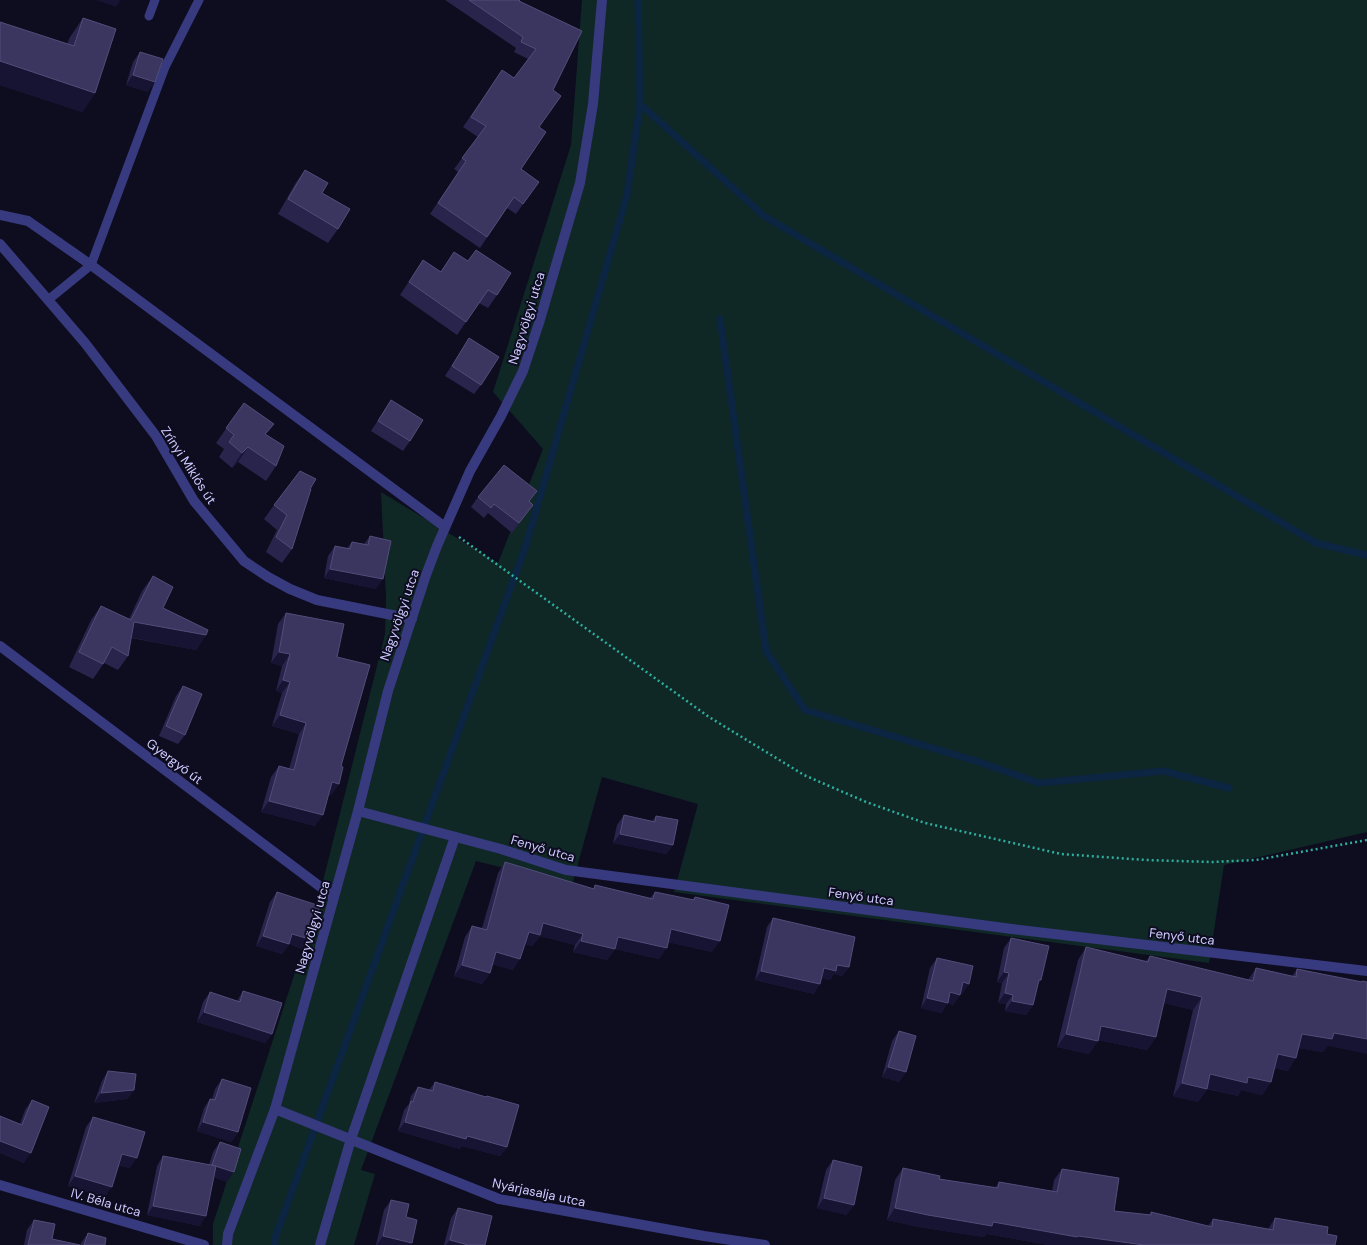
<svg xmlns="http://www.w3.org/2000/svg" width="1367" height="1245" font-family="'DM Sans',sans-serif">
<style>
.green{fill:#0f2826}
.lines{fill:none;stroke-linecap:round;stroke-linejoin:round}
.stream{stroke:#0c2543;stroke-width:7}
.path{stroke:#2eaf9e;stroke-width:2.5;stroke-dasharray:2 3;stroke-linecap:butt}
.lane{stroke:#373a7e;stroke-width:9}
.street{stroke:#373a7e;stroke-width:10}
.wall{fill:#29244c}
.shaded-wall{fill:#171332}
.building{fill:#3b3660;stroke:#524d79}
.labels{text-anchor:middle;stroke-width:4;stroke-linejoin:round;paint-order:stroke}
.street-label{font-size:13px;fill:#cccaff;stroke:#0e0c1f}
</style>
<rect width="100%" height="100%" fill="#0e0c1f"/>
<path class="green" d="M 582,0 L 1367,0 L 1367,832 L 1224,865 L 1209,963 L 674,892 L 698,804 L 602,777 L 572,885 L 476,861 L 361,1170 L 375,1174 L 354,1245 L 213,1245 L 213,1224 L 317,905 L 385,634 L 386,596 L 381,492 L 498,563 L 543,449 L 493,392 L 571,145 Z"/>
<g class="lines">
<g class="stream">
<path d="M 640,104 L 764,216 L 1316,543 L 1367,555"/>
<path d="M 720,319 L 766,651 L 805,710 L 976,761 L 1039,783 L 1164,771 L 1229,788"/>
<path d="M 275,1245 L 275,1238 L 526,545 L 627,195 L 640,104 L 638,0"/>
</g>
<path class="path" d="M 459,537 L 709,717 L 804,775 L 866,802 L 925,823 L 1061,854 L 1146,860 L 1212,862 L 1256,860 L 1367,840"/>
<g class="lane">
<path d="M 149,16 L 155,0"/>
<path d="M 48,300 L 91,265 L 165,67 L 199,0"/>
</g>
<g class="street">
<path d="M 0,215 L 28,221 L 91,265 L 445,527"/>
<path d="M 0,244 L 85,343 L 156,436 L 194,501 L 244,561 L 268,577 L 290,589 L 317,600 L 412,619"/>
<path d="M 0,646 L 334,897"/>
<path d="M 358,811 L 501,849 L 566,870 L 1012,929 L 1367,971"/>
<path d="M 275,1109 L 499,1199 L 704,1236 L 765,1245"/>
<path d="M 0,1185 L 204,1245"/>
<path d="M 227,1245 L 228,1234 L 275,1109 L 358,811 L 388,691 L 426,575 L 437,546 L 470,471 L 501,416 L 523,371 L 539,323 L 580,183 L 593,104 L 602,0"/>
<path d="M 320,1245 L 351,1139 L 455,837"/>
</g>
</g>
<g class="wall">
<path d="M 445,0 L 520,0 L 519,1 L 553,90 L 539,127 L 521,169 L 539,182 L 516,214 L 507,208 L 480,248 L 430,214 L 458,172 L 454,169 L 478,137 L 463,127 L 502,70 L 514,78 L 528,59 L 514,52 L 516,48 Z"/>
<path d="M 83,18 L 95,93 L 82,112 L 0,85 L 0,22 L 67,44 L 70,37 Z"/>
<path d="M 140,52 L 148,92 L 126,85 L 133,62 Z"/>
<path d="M 305,170 L 322,193 L 338,229 L 328,243 L 278,214 L 295,184 Z"/>
<path d="M 476,250 L 497,295 L 488,308 L 479,303 L 457,335 L 400,295 L 423,260 L 440,272 L 454,252 L 468,261 Z"/>
<path d="M 469,338 L 481,385 L 474,394 L 445,376 Z"/>
<path d="M 391,400 L 410,441 L 403,451 L 371,431 Z"/>
<path d="M 244,403 L 274,424 L 266,435 L 276,466 L 266,481 L 238,462 L 232,468 L 219,457 L 224,449 L 216,443 Z"/>
<path d="M 310,489 L 292,549 L 282,563 L 266,552 L 277,530 L 264,519 L 274,505 Z"/>
<path d="M 478,497 L 529,501 L 526,514 L 512,533 L 488,513 L 484,518 L 471,507 Z"/>
<path d="M 370,536 L 376,589 L 324,578 L 328,556 L 335,546 L 347,548 L 352,542 L 364,544 Z"/>
<path d="M 153,576 L 163,608 L 206,635 L 196,650 L 131,638 L 128,656 L 118,670 L 104,663 L 93,679 L 69,667 L 91,620 L 101,606 L 129,619 L 142,591 Z"/>
<path d="M 286,613 L 337,657 L 341,766 L 339,784 L 331,795 L 328,794 L 315,826 L 261,812 L 271,777 L 279,766 L 289,769 L 299,734 L 272,726 L 282,693 L 276,691 L 282,666 L 271,663 L 278,624 Z"/>
<path d="M 183,686 L 185,735 L 178,744 L 159,736 L 176,696 Z"/>
<path d="M 624,815 L 652,821 L 656,816 L 673,845 L 666,854 L 613,843 L 617,825 Z"/>
<path d="M 505,862 L 593,889 L 595,885 L 650,898 L 655,892 L 692,900 L 695,897 L 712,952 L 668,942 L 659,959 L 615,949 L 607,960 L 573,952 L 575,945 L 540,936 L 532,946 L 525,944 L 513,970 L 492,964 L 490,973 L 482,984 L 454,976 L 465,937 L 472,926 L 482,928 L 498,873 Z"/>
<path d="M 277,892 L 302,949 L 289,944 L 282,954 L 256,946 L 270,902 Z"/>
<path d="M 773,918 L 849,967 L 842,976 L 834,974 L 830,980 L 822,978 L 814,994 L 755,980 L 767,927 Z"/>
<path d="M 1011,938 L 1041,980 L 1037,986 L 1033,1005 L 1026,1015 L 1005,1011 L 1006,1004 L 998,1003 L 1002,983 L 997,982 L 1004,948 Z"/>
<path d="M 1086,947 L 1146,961 L 1150,956 L 1248,980 L 1256,968 L 1292,976 L 1297,969 L 1361,982 L 1362,981 L 1367,982 L 1323,1052 L 1299,1048 L 1288,1071 L 1274,1068 L 1271,1082 L 1262,1095 L 1241,1090 L 1238,1096 L 1207,1089 L 1198,1102 L 1173,1096 L 1193,1010 L 1163,1003 L 1156,1037 L 1147,1050 L 1098,1040 L 1089,1054 L 1057,1047 L 1078,960 Z"/>
<path d="M 937,958 L 969,984 L 962,994 L 960,993 L 960,995 L 953,1005 L 948,1003 L 941,1013 L 921,1008 L 930,968 Z"/>
<path d="M 243,991 L 272,1034 L 265,1043 L 197,1022 L 203,1002 L 210,992 L 237,1001 Z"/>
<path d="M 899,1031 L 906,1072 L 899,1082 L 882,1077 L 892,1041 Z"/>
<path d="M 108,1071 L 134,1090 L 127,1099 L 94,1103 L 102,1081 Z"/>
<path d="M 222,1079 L 238,1132 L 231,1142 L 197,1131 L 204,1108 L 210,1099 L 212,1099 L 215,1089 Z"/>
<path d="M 435,1082 L 486,1097 L 487,1096 L 507,1147 L 500,1156 L 462,1146 L 460,1149 L 398,1131 L 404,1110 L 409,1104 L 411,1096 L 418,1087 L 429,1090 Z"/>
<path d="M 32,1100 L 24,1163 L 0,1153 L 0,1116 L 20,1124 L 25,1110 Z"/>
<path d="M 93,1117 L 130,1168 L 118,1165 L 105,1197 L 68,1186 L 86,1127 Z"/>
<path d="M 220,1142 L 227,1182 L 214,1177 L 200,1226 L 147,1215 L 157,1166 L 163,1156 L 209,1165 L 213,1152 Z"/>
<path d="M 833,1160 L 847,1215 L 817,1208 L 826,1170 Z"/>
<path d="M 903,1168 L 939,1179 L 995,1188 L 999,1182 L 1052,1191 L 1054,1180 L 1062,1169 L 1114,1211 L 1149,1215 L 1151,1212 L 1208,1226 L 1213,1219 L 1268,1229 L 1275,1218 L 1327,1234 L 1335,1245 L 1048,1245 L 987,1234 L 984,1237 L 919,1227 L 887,1220 L 895,1180 Z"/>
<path d="M 391,1200 L 406,1217 L 411,1245 L 376,1245 L 384,1210 Z"/>
<path d="M 458,1208 L 485,1245 L 444,1245 L 451,1218 Z"/>
<path d="M 34,1220 L 52,1239 L 80,1245 L 24,1245 L 27,1230 Z"/>
<path d="M 88,1233 L 105,1245 L 80,1245 L 81,1243 Z"/>
</g>
<g class="shaded-wall">
<path d="M 96,0 L 121,0 L 116,7 Z"/>
<path d="M 0,61 L 95,93 L 82,112 L 0,85 Z"/>
<path d="M 133,75 L 155,82 L 148,92 L 126,85 Z"/>
<path d="M 274,424 L 263,439 L 265,434 Z"/>
<path d="M 248,447 L 238,462 L 232,468 L 242,453 Z"/>
<path d="M 330,569 L 383,579 L 376,589 L 324,578 Z"/>
<path d="M 134,622 L 206,635 L 196,650 L 124,636 Z"/>
<path d="M 279,652 L 290,654 L 282,666 L 271,663 Z"/>
<path d="M 283,680 L 290,682 L 282,693 L 276,691 Z"/>
<path d="M 280,715 L 306,723 L 299,734 L 272,726 Z"/>
<path d="M 332,782 L 339,784 L 331,795 L 324,793 Z"/>
<path d="M 269,801 L 323,815 L 315,826 L 261,812 Z"/>
<path d="M 620,834 L 673,845 L 666,854 L 613,843 Z"/>
<path d="M 543,923 L 583,934 L 575,945 L 540,936 L 532,946 L 521,943 L 529,932 Z"/>
<path d="M 671,929 L 720,941 L 712,952 L 663,941 Z"/>
<path d="M 292,934 L 309,939 L 302,949 L 289,944 L 282,954 L 256,946 L 263,936 Z"/>
<path d="M 618,937 L 667,948 L 659,959 L 610,948 L 615,949 L 607,960 L 573,952 L 581,941 Z"/>
<path d="M 496,952 L 520,959 L 513,970 L 488,963 Z"/>
<path d="M 462,965 L 490,973 L 482,984 L 454,976 Z"/>
<path d="M 837,965 L 849,967 L 842,976 L 834,974 L 830,980 L 818,978 L 824,968 Z"/>
<path d="M 761,971 L 820,984 L 814,994 L 755,980 Z"/>
<path d="M 1004,972 L 1009,973 L 1002,983 L 997,982 Z"/>
<path d="M 1039,980 L 1041,980 L 1034,990 Z"/>
<path d="M 963,982 L 969,984 L 962,994 L 956,992 Z"/>
<path d="M 1167,989 L 1202,997 L 1193,1010 L 1158,1002 Z"/>
<path d="M 950,992 L 960,995 L 953,1005 L 948,1003 L 941,1013 L 921,1008 L 927,998 Z"/>
<path d="M 1005,993 L 1013,995 L 1006,1004 L 998,1003 Z"/>
<path d="M 1012,1001 L 1033,1005 L 1026,1015 L 1005,1011 Z"/>
<path d="M 204,1012 L 272,1034 L 265,1043 L 197,1022 Z"/>
<path d="M 1101,1026 L 1156,1037 L 1147,1050 L 1092,1039 Z"/>
<path d="M 1334,1033 L 1367,1039 L 1367,1054 L 1328,1046 L 1323,1052 L 1293,1047 L 1302,1034 Z"/>
<path d="M 1066,1034 L 1098,1041 L 1089,1054 L 1057,1047 Z"/>
<path d="M 1278,1054 L 1296,1058 L 1288,1071 L 1269,1067 Z"/>
<path d="M 888,1067 L 906,1072 L 899,1082 L 882,1077 Z"/>
<path d="M 1210,1074 L 1248,1077 L 1271,1082 L 1262,1095 L 1241,1090 L 1238,1096 L 1201,1087 Z"/>
<path d="M 1182,1083 L 1207,1089 L 1198,1102 L 1173,1096 Z"/>
<path d="M 134,1090 L 127,1099 L 94,1103 L 101,1093 Z"/>
<path d="M 203,1122 L 238,1132 L 231,1142 L 197,1131 Z"/>
<path d="M 405,1122 L 467,1136 L 507,1147 L 500,1156 L 462,1146 L 460,1149 L 398,1131 Z"/>
<path d="M 0,1141 L 31,1153 L 24,1163 L 0,1153 Z"/>
<path d="M 122,1154 L 137,1158 L 130,1168 L 115,1164 Z"/>
<path d="M 212,1165 L 234,1172 L 227,1182 L 205,1175 Z"/>
<path d="M 75,1176 L 112,1187 L 105,1197 L 68,1186 Z"/>
<path d="M 824,1198 L 854,1205 L 847,1215 L 817,1208 Z"/>
<path d="M 153,1206 L 206,1216 L 200,1226 L 147,1215 Z"/>
<path d="M 895,1208 L 993,1222 L 1078,1236 L 1144,1245 L 1048,1245 L 987,1234 L 984,1237 L 919,1227 L 887,1220 Z"/>
<path d="M 383,1236 L 412,1243 L 411,1245 L 377,1245 Z"/>
<path d="M 450,1240 L 468,1245 L 446,1245 Z"/>
</g>
<g class="building">
<path d="M 469,0 L 520,0 L 519,1 L 582,31 L 553,90 L 561,96 L 539,127 L 546,132 L 521,169 L 539,182 L 523,204 L 514,197 L 487,237 L 438,203 L 466,161 L 462,158 L 486,126 L 471,117 L 502,70 L 514,78 L 536,49 L 521,42 L 523,37 Z"/>
<path d="M 83,18 L 116,29 L 95,93 L 0,61 L 0,22 L 74,46 Z"/>
<path d="M 140,52 L 163,59 L 155,82 L 133,75 Z"/>
<path d="M 305,170 L 328,183 L 322,193 L 350,209 L 338,229 L 288,199 Z"/>
<path d="M 476,250 L 511,273 L 497,295 L 488,290 L 466,322 L 409,282 L 423,260 L 441,272 L 454,252 L 468,261 Z"/>
<path d="M 469,338 L 499,357 L 481,385 L 452,366 Z"/>
<path d="M 391,400 L 423,420 L 410,441 L 378,421 Z"/>
<path d="M 244,403 L 274,424 L 265,434 L 284,446 L 276,466 L 248,447 L 242,453 L 229,442 L 234,435 L 226,428 Z"/>
<path d="M 504,465 L 537,491 L 529,501 L 533,505 L 519,523 L 494,504 L 491,508 L 478,497 Z"/>
<path d="M 300,471 L 316,479 L 310,489 L 311,489 L 292,549 L 276,537 L 287,515 L 274,505 Z"/>
<path d="M 370,536 L 391,541 L 383,579 L 330,569 L 335,546 L 350,549 L 352,542 L 368,545 Z"/>
<path d="M 153,576 L 173,587 L 163,608 L 208,630 L 206,635 L 134,622 L 128,656 L 112,647 L 103,664 L 79,652 L 101,606 L 131,620 Z"/>
<path d="M 286,613 L 344,624 L 337,657 L 370,665 L 341,766 L 343,767 L 339,784 L 332,782 L 323,815 L 269,801 L 279,766 L 294,770 L 306,723 L 280,715 L 290,682 L 283,680 L 290,654 L 279,652 Z"/>
<path d="M 183,686 L 202,694 L 185,735 L 166,726 Z"/>
<path d="M 624,815 L 655,822 L 656,816 L 678,820 L 673,845 L 620,834 Z"/>
<path d="M 505,862 L 594,889 L 595,885 L 653,899 L 655,892 L 694,900 L 695,897 L 729,905 L 720,941 L 671,929 L 667,948 L 618,937 L 615,949 L 581,941 L 583,934 L 543,923 L 540,935 L 529,932 L 520,959 L 496,952 L 490,973 L 462,965 L 472,926 L 487,930 Z"/>
<path d="M 277,892 L 320,906 L 309,939 L 292,934 L 289,944 L 263,936 Z"/>
<path d="M 773,918 L 855,937 L 849,967 L 837,965 L 836,971 L 824,968 L 820,984 L 761,971 Z"/>
<path d="M 1011,938 L 1049,946 L 1041,980 L 1039,980 L 1033,1005 L 1012,1001 L 1013,995 L 1005,993 L 1009,973 L 1004,972 Z"/>
<path d="M 1086,947 L 1148,962 L 1150,956 L 1253,981 L 1256,968 L 1296,977 L 1297,969 L 1362,982 L 1362,981 L 1367,982 L 1367,1039 L 1334,1033 L 1332,1039 L 1302,1034 L 1296,1058 L 1278,1054 L 1271,1082 L 1248,1077 L 1247,1083 L 1210,1074 L 1207,1089 L 1182,1083 L 1202,997 L 1167,989 L 1156,1037 L 1101,1026 L 1098,1041 L 1066,1034 Z"/>
<path d="M 937,958 L 973,966 L 969,984 L 963,982 L 960,995 L 950,992 L 948,1003 L 927,998 Z"/>
<path d="M 243,991 L 282,1003 L 272,1034 L 204,1012 L 210,992 L 240,1002 Z"/>
<path d="M 899,1031 L 916,1036 L 906,1072 L 888,1067 Z"/>
<path d="M 108,1071 L 136,1074 L 134,1090 L 101,1093 Z"/>
<path d="M 222,1079 L 251,1088 L 238,1132 L 203,1122 L 210,1099 L 215,1100 Z"/>
<path d="M 435,1082 L 486,1097 L 487,1096 L 519,1105 L 507,1147 L 467,1136 L 466,1139 L 405,1122 L 411,1101 L 413,1102 L 418,1087 L 433,1091 Z"/>
<path d="M 32,1100 L 49,1107 L 31,1153 L 0,1141 L 0,1116 L 22,1125 Z"/>
<path d="M 93,1117 L 145,1132 L 137,1158 L 122,1154 L 112,1187 L 75,1176 Z"/>
<path d="M 220,1142 L 241,1149 L 234,1172 L 212,1165 Z"/>
<path d="M 163,1156 L 216,1166 L 206,1216 L 153,1206 Z"/>
<path d="M 833,1160 L 862,1167 L 854,1205 L 824,1198 Z"/>
<path d="M 903,1168 L 940,1176 L 939,1179 L 998,1188 L 999,1182 L 1057,1192 L 1062,1169 L 1119,1178 L 1114,1211 L 1151,1215 L 1151,1212 L 1212,1227 L 1213,1219 L 1273,1230 L 1275,1218 L 1328,1227 L 1327,1234 L 1337,1236 L 1335,1245 L 1144,1245 L 1078,1236 L 1077,1237 L 993,1222 L 992,1226 L 928,1215 L 895,1208 Z"/>
<path d="M 391,1200 L 409,1204 L 406,1217 L 417,1220 L 412,1243 L 383,1236 Z"/>
<path d="M 458,1208 L 492,1216 L 485,1245 L 468,1245 L 450,1240 Z"/>
<path d="M 34,1220 L 55,1224 L 52,1239 L 80,1245 L 28,1245 Z"/>
<path d="M 88,1233 L 106,1238 L 105,1245 L 84,1245 Z"/>
</g>
<g class="labels">
<g class="street-label">
<text transform="translate(526 318) rotate(-73)" y="5">Nagyvölgyi utca</text>
<text transform="translate(189 465) rotate(57)" y="5">Zrínyi Miklós út</text>
<text transform="translate(399 615) rotate(-71)" y="5">Nagyvölgyi utca</text>
<text transform="translate(175 761) rotate(37)" y="5">Gyergyó út</text>
<text transform="translate(543 848) rotate(16)" y="5">Fenyő utca</text>
<text transform="translate(861 896) rotate(8)" y="5">Fenyő utca</text>
<text transform="translate(312 927) rotate(-74)" y="5">Nagyvölgyi utca</text>
<text transform="translate(1182 936) rotate(7)" y="5">Fenyő utca</text>
<text transform="translate(539 1192) rotate(12)" y="5">Nyárjasalja utca</text>
<text transform="translate(106 1202) rotate(16)" y="5">IV. Béla utca</text>
</g>
</g>
</svg>
